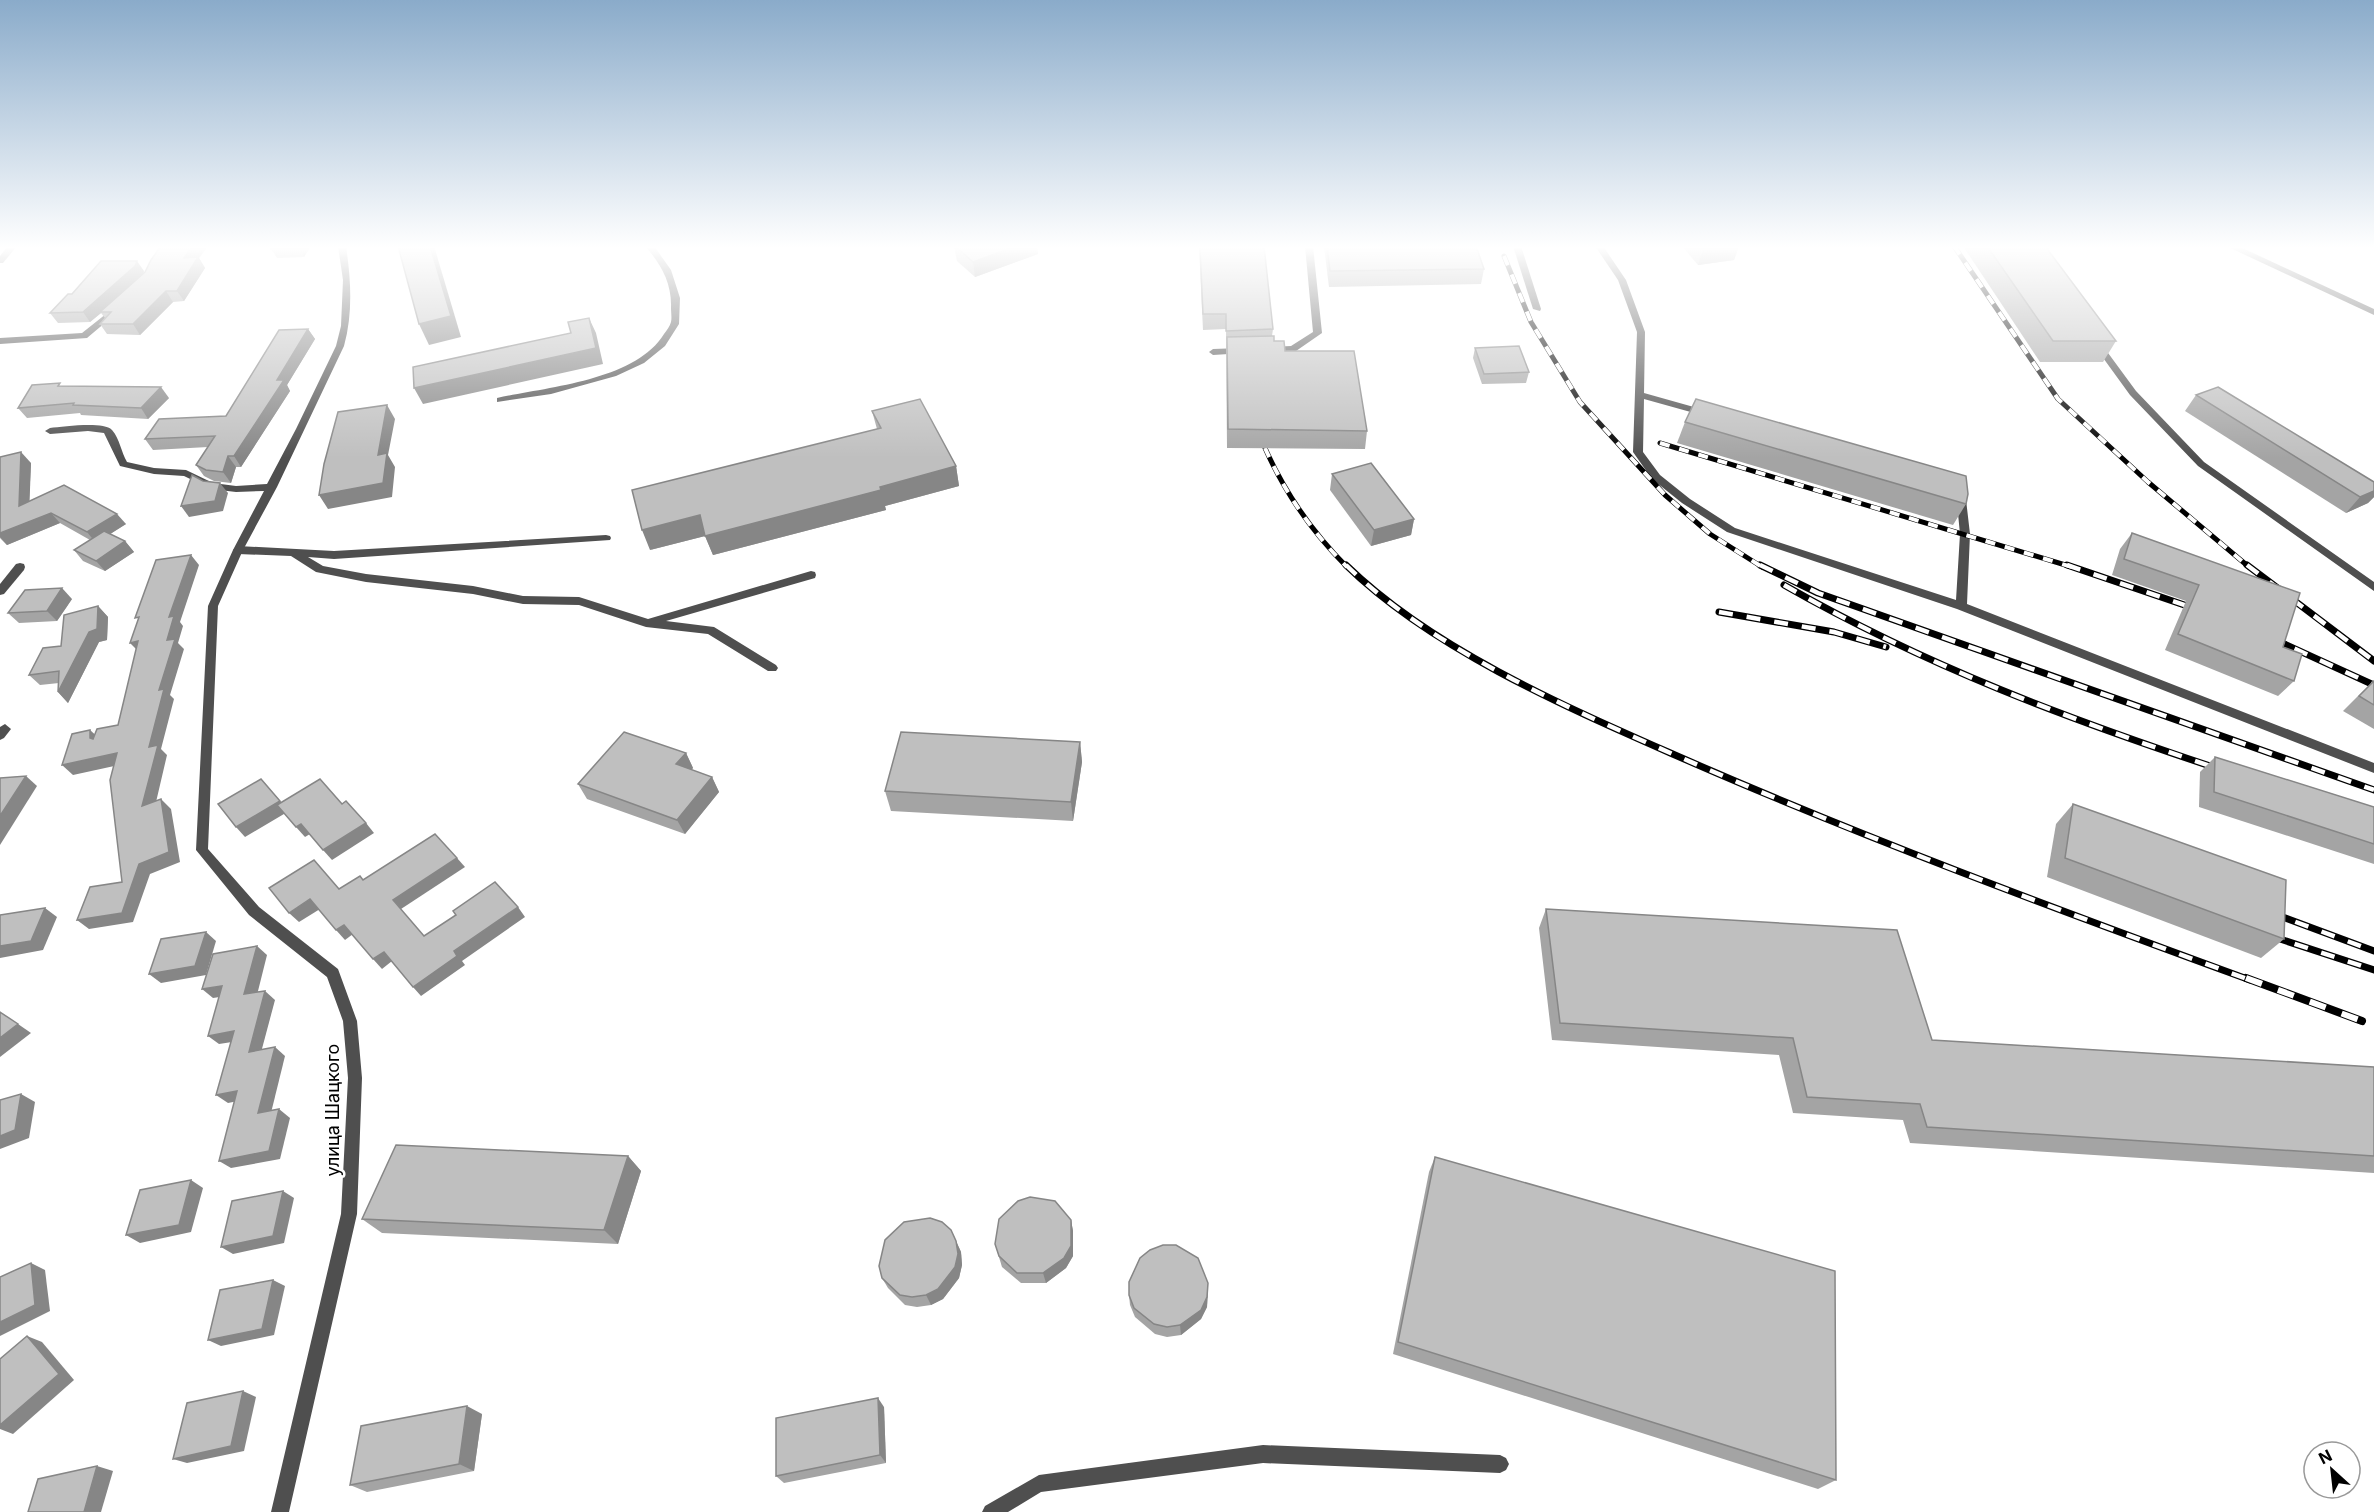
<svg xmlns="http://www.w3.org/2000/svg" width="2374" height="1512" font-family="Inter,sans-serif">
<style>
.lines{fill:none;stroke-linecap:round;stroke-linejoin:round}
.lane{fill:#4f4f4f;fill-rule:evenodd}
.street{fill:#4f4f4f;fill-rule:evenodd}
.rail-far2-casing{stroke:#000;stroke-width:5}
.rail-far1-casing{stroke:#000;stroke-width:7}
.rail-casing{stroke:#000;stroke-width:8}
.rail-far2{stroke:#fff;stroke-width:4;stroke-dasharray:10;stroke-linecap:butt}
.rail-far1{stroke:#fff;stroke-width:4.5;stroke-dasharray:14;stroke-linecap:butt}
.rail{stroke:#fff;stroke-width:6;stroke-dasharray:17;stroke-linecap:butt}
.wall{fill:#a4a4a4}
.shaded-wall{fill:#868686}
.building{fill:#bfbfbf;stroke:#868686;stroke-width:1.5}
.labels{text-anchor:middle;stroke-width:5;stroke-linejoin:round;paint-order:stroke}
.street-label{font-size:18px;fill:#000;stroke:#fff}
</style>
<rect width="100%" height="100%" fill="#fff"/>
<g class="lines">
<g class="lane">
<path d="M 645,246 L 654,246 L 671,270 L 680,298 L 679,324 L 665,346 L 644,363 L 616,376 L 551,394 L 497,402 L 497,398 C 546,387 635,381 664,334 C 667,330 670,326 671,322 C 672,318 671,312 671,308 C 672,283 661,264 645,246 Z"/>
<path d="M 1305,246 L 1313,246 L 1322,333 L 1296,351 L 1267,352 L 1267,348 L 1270,347 L 1291,346 L 1313,332 Z"/>
<path d="M 1513,246 L 1521,246 L 1541,309 L 1540,311 L 1533,309 Z"/>
<path d="M 1595,246 L 1603,246 L 1626,280 L 1645,332 L 1644,393 L 1708,411 L 1710,413 L 1705,416 L 1644,399 L 1643,452 L 1660,475 L 1690,499 L 1735,528 L 1956,600 L 1960,534 L 1956,493 L 1961,490 L 1965,491 L 1970,534 L 1967,604 L 2374,763 L 2374,773 L 1957,609 L 1727,532 L 1682,503 L 1652,479 L 1633,452 L 1637,332 L 1618,280 Z"/>
<path d="M 2097,341 L 2100,342 L 2136,391 L 2204,462 L 2374,582 L 2374,591 L 2198,466 L 2130,395 L 2093,344 Z"/>
<path d="M 1241,348 L 1244,349 L 1244,353 L 1213,355 L 1209,352 L 1213,349 Z"/>
<path d="M 606,535 L 610,536 L 611,538 L 610,540 L 334,559 L 308,557 L 323,566 L 366,574 L 473,586 L 523,596 L 579,597 L 648,619 L 811,571 L 815,572 L 816,575 L 815,578 L 666,621 L 714,627 L 776,665 L 778,668 L 776,671 L 768,671 L 708,634 L 646,627 L 579,605 L 523,604 L 473,594 L 366,582 L 316,572 L 291,556 L 238,554 L 233,550 L 238,546 L 334,551 Z"/>
</g>
<g class="street">
<path d="M 8,246 L 17,246 L 3,263 L 0,263 L 0,256 Z"/>
<path d="M 338,246 L 346,246 C 351,280 353,313 344,346 L 277,487 L 243,550 L 218,606 L 208,849 L 259,907 L 338,969 L 357,1021 L 362,1078 L 357,1214 L 289,1512 L 271,1512 L 341,1214 L 348,1078 L 343,1021 L 327,977 L 249,915 L 196,850 L 208,606 L 233,550 L 264,491 L 236,492 L 211,489 L 184,476 L 154,474 L 120,466 L 104,433 L 88,431 L 50,434 L 45,431 L 50,428 C 63,427 103,421 112,430 C 120,439 121,452 127,462 L 154,468 L 186,470 L 213,483 L 236,486 L 267,484 L 296,429 L 336,346 L 341,326 L 343,280 Z"/>
<path d="M 2226,246 L 2238,246 L 2374,309 L 2374,315 Z"/>
<path d="M 116,306 L 119,307 L 119,311 L 87,338 L 0,344 L 0,338 L 82,333 Z"/>
<path d="M 20,563 L 24,564 L 25,567 L 24,570 L 4,594 L 0,595 L 0,584 L 16,564 Z"/>
<path d="M 5,724 L 11,729 L 4,738 L 0,740 L 0,727 Z"/>
<path d="M 1263,1445 L 1500,1455 L 1506,1458 L 1509,1464 L 1506,1470 L 1500,1473 L 1263,1463 L 1041,1492 L 1008,1512 L 982,1512 L 985,1506 L 1039,1475 Z"/>
</g>
<g class="rail-far2-casing">
<g id="rail-far2">
<path d="M 1954,246 L 2058,399 L 2148,482 L 2249,567"/>
<path d="M 1504,256 L 1531,322 L 1580,402 L 1665,495 L 1710,534 L 1762,567"/>
<path d="M 1660,443 L 2072,567"/>
<path d="M 1265,448 C 1285,493 1312,532 1347,567"/>
</g>
</g>
<g class="rail-far1-casing">
<g id="rail-far1">
<path d="M 1346,565 C 1432,649 1566,707 1675,755 C 1864,838 2056,909 2250,980"/>
<path d="M 1760,565 L 1818,593 L 2374,790"/>
<path d="M 2067,565 L 2199,610"/>
<path d="M 2247,565 L 2374,661"/>
<path d="M 1784,585 C 1928,667 2066,718 2222,770"/>
<path d="M 1719,612 L 1834,632 L 1886,647"/>
<path d="M 2269,637 L 2374,685"/>
<path d="M 2269,912 L 2374,951"/>
<path d="M 2268,935 L 2374,970"/>
</g>
</g>
<g class="rail-casing">
<path id="rail" d="M 2246,978 L 2362,1021"/>
</g>
<use href="#rail-far2" class="rail-far2"/>
<use href="#rail-far1" class="rail-far1"/>
<use href="#rail" class="rail"/>
</g>
<g class="wall">
<path d="M 161,246 L 208,246 L 199,258 L 205,268 L 184,301 L 173,302 L 140,335 L 107,334 L 100,324 L 105,318 L 101,313 L 90,322 L 58,323 L 50,313 L 72,294 L 144,271 L 143,274 L 145,272 Z"/>
<path d="M 311,246 L 304,257 L 277,258 L 271,249 Z"/>
<path d="M 954,246 L 1037,246 L 1038,254 L 975,277 L 957,261 Z"/>
<path d="M 1199,246 L 1264,246 L 1273,329 L 1272,336 L 1274,341 L 1367,431 L 1365,449 L 1227,448 L 1226,329 L 1203,330 Z"/>
<path d="M 1324,246 L 1476,246 L 1484,269 L 1481,284 L 1329,287 Z"/>
<path d="M 1682,246 L 1739,246 L 1734,260 L 1698,265 Z"/>
<path d="M 1963,246 L 2045,246 L 2116,341 L 2103,362 L 2040,362 Z"/>
<path d="M 308,329 L 315,339 L 287,385 L 290,391 L 241,467 L 236,467 L 231,483 L 214,481 L 204,476 L 196,465 L 208,447 L 153,450 L 145,439 L 226,416 Z"/>
<path d="M 1475,348 L 1529,372 L 1526,383 L 1482,384 L 1473,358 Z"/>
<path d="M 62,386 L 169,398 L 148,419 L 81,415 L 80,413 L 27,418 L 18,408 Z"/>
<path d="M 2196,395 L 2374,482 L 2374,497 L 2368,503 L 2346,513 L 2185,411 Z"/>
<path d="M 872,411 L 956,466 L 959,486 L 885,506 L 886,510 L 713,555 L 705,536 L 650,550 L 877,429 Z"/>
<path d="M 1685,422 L 1966,504 L 1953,525 L 1677,443 Z"/>
<path d="M 0,457 L 31,463 L 29,501 L 126,524 L 110,534 L 125,541 L 134,552 L 105,571 L 83,561 L 74,550 L 90,540 L 60,523 L 7,545 L 0,538 Z"/>
<path d="M 1332,474 L 1414,519 L 1411,535 L 1371,546 L 1330,490 Z"/>
<path d="M 2132,533 L 2283,647 L 2294,681 L 2278,696 L 2165,650 L 2186,601 L 2112,575 L 2120,549 Z"/>
<path d="M 72,599 L 57,621 L 19,623 L 8,613 Z"/>
<path d="M 98,606 L 108,617 L 107,640 L 99,642 L 68,703 L 58,692 L 59,683 L 40,685 L 29,675 L 61,646 Z"/>
<path d="M 2374,680 L 2374,729 L 2343,711 Z"/>
<path d="M 1080,742 L 1082,762 L 1073,821 L 891,811 L 885,791 Z"/>
<path d="M 686,753 L 693,768 L 691,770 L 712,777 L 719,792 L 685,834 L 587,799 L 578,784 Z"/>
<path d="M 2215,757 L 2374,807 L 2374,864 L 2199,807 L 2200,772 Z"/>
<path d="M 2073,804 L 2284,939 L 2261,958 L 2047,877 L 2056,824 Z"/>
<path d="M 1546,909 L 1932,1040 L 2374,1067 L 2374,1173 L 1910,1143 L 1903,1120 L 1793,1113 L 1779,1055 L 1552,1040 L 1539,928 Z"/>
<path d="M 628,1156 L 641,1171 L 618,1244 L 382,1233 L 362,1219 Z"/>
<path d="M 1435,1157 L 1836,1480 L 1818,1489 L 1393,1354 L 1429,1172 Z"/>
<path d="M 1071,1220 L 1073,1231 L 1073,1256 L 1066,1268 L 1046,1283 L 1021,1283 L 1002,1267 L 995,1244 Z"/>
<path d="M 956,1241 L 961,1252 L 962,1265 L 959,1278 L 943,1299 L 931,1305 L 917,1307 L 905,1305 L 888,1288 L 882,1278 Z"/>
<path d="M 1208,1293 L 1207,1307 L 1201,1319 L 1181,1335 L 1167,1337 L 1155,1334 L 1135,1317 L 1130,1305 L 1129,1295 Z"/>
<path d="M 884,1407 L 886,1463 L 784,1483 L 776,1476 Z"/>
<path d="M 482,1414 L 474,1471 L 367,1492 L 350,1485 Z"/>
</g>
<g class="shaded-wall">
<path d="M 193,246 L 208,246 L 199,258 L 205,268 L 184,301 L 177,291 L 184,258 Z"/>
<path d="M 300,246 L 311,246 L 304,257 L 299,248 Z"/>
<path d="M 430,246 L 434,246 L 461,337 L 429,345 L 419,324 Z"/>
<path d="M 1016,246 L 1037,246 L 1038,254 L 975,277 L 973,262 Z"/>
<path d="M 1725,246 L 1739,246 L 1734,260 L 1698,265 L 1703,249 Z"/>
<path d="M 137,261 L 144,271 L 142,277 L 100,312 L 101,313 L 90,322 L 83,312 Z"/>
<path d="M 166,291 L 173,302 L 140,335 L 133,324 Z"/>
<path d="M 589,318 L 596,333 L 603,364 L 423,404 L 414,388 L 596,348 Z"/>
<path d="M 308,329 L 315,339 L 287,385 L 290,391 L 241,467 L 234,456 L 277,380 Z"/>
<path d="M 161,387 L 169,398 L 148,419 L 141,408 Z"/>
<path d="M 387,405 L 395,419 L 388,455 L 395,467 L 392,497 L 328,509 L 319,495 L 378,455 Z"/>
<path d="M 21,452 L 31,463 L 29,516 L 19,506 Z"/>
<path d="M 228,456 L 236,467 L 231,483 L 223,472 Z"/>
<path d="M 956,466 L 959,486 L 885,506 L 886,510 L 713,555 L 705,536 L 650,550 L 642,530 L 700,515 L 880,487 Z"/>
<path d="M 220,483 L 228,493 L 223,511 L 189,517 L 181,506 Z"/>
<path d="M 2374,491 L 2374,497 L 2368,503 L 2346,513 L 2360,497 Z"/>
<path d="M 51,513 L 60,523 L 7,545 L 0,537 L 0,533 Z"/>
<path d="M 117,514 L 126,524 L 96,543 L 87,532 Z"/>
<path d="M 1414,519 L 1411,535 L 1371,546 L 1374,530 Z"/>
<path d="M 125,541 L 134,552 L 105,571 L 96,561 Z"/>
<path d="M 191,555 L 199,565 L 180,622 L 183,626 L 178,643 L 184,649 L 170,695 L 174,699 L 161,749 L 167,755 L 153,815 L 142,806 L 149,747 L 159,690 L 169,617 Z"/>
<path d="M 62,588 L 72,599 L 57,621 L 47,611 Z"/>
<path d="M 98,606 L 108,617 L 107,640 L 99,642 L 68,703 L 58,692 Z"/>
<path d="M 138,641 L 140,653 L 130,643 Z"/>
<path d="M 90,730 L 101,740 L 90,738 Z"/>
<path d="M 1080,742 L 1082,762 L 1073,821 L 1071,802 Z"/>
<path d="M 117,753 L 128,763 L 73,775 L 62,765 Z"/>
<path d="M 686,753 L 693,768 L 683,779 L 676,764 Z"/>
<path d="M 26,776 L 37,786 L 0,845 L 0,816 Z"/>
<path d="M 712,777 L 719,792 L 685,834 L 677,820 Z"/>
<path d="M 261,779 L 289,811 L 245,837 L 236,827 Z"/>
<path d="M 161,799 L 171,809 L 180,862 L 150,874 L 133,922 L 89,929 L 77,920 L 122,913 Z"/>
<path d="M 366,823 L 374,833 L 332,860 L 323,850 Z"/>
<path d="M 301,824 L 310,834 L 305,837 L 296,827 Z"/>
<path d="M 457,858 L 465,867 L 401,909 L 393,900 Z"/>
<path d="M 310,899 L 320,909 L 299,922 L 289,913 Z"/>
<path d="M 518,907 L 525,917 L 462,961 L 465,965 L 421,996 L 413,987 L 454,951 Z"/>
<path d="M 45,908 L 57,917 L 43,950 L 0,958 L 0,946 Z"/>
<path d="M 344,925 L 353,934 L 345,940 L 336,930 Z"/>
<path d="M 206,932 L 216,941 L 206,975 L 161,983 L 149,974 Z"/>
<path d="M 257,946 L 267,955 L 255,1003 L 244,994 Z"/>
<path d="M 384,952 L 392,961 L 382,969 L 373,959 Z"/>
<path d="M 222,986 L 233,995 L 213,998 L 202,989 Z"/>
<path d="M 265,991 L 275,1000 L 259,1060 L 249,1052 Z"/>
<path d="M 18,1024 L 31,1033 L 0,1057 L 0,1038 Z"/>
<path d="M 234,1031 L 245,1040 L 219,1044 L 208,1036 Z"/>
<path d="M 275,1047 L 285,1056 L 269,1121 L 258,1113 Z"/>
<path d="M 237,1091 L 248,1099 L 228,1103 L 216,1095 Z"/>
<path d="M 21,1094 L 35,1102 L 29,1138 L 0,1149 L 0,1136 Z"/>
<path d="M 279,1109 L 290,1118 L 280,1159 L 231,1168 L 219,1161 Z"/>
<path d="M 628,1156 L 641,1171 L 618,1244 L 604,1230 Z"/>
<path d="M 191,1180 L 203,1188 L 191,1232 L 140,1243 L 126,1235 Z"/>
<path d="M 283,1191 L 294,1198 L 284,1243 L 233,1254 L 221,1247 Z"/>
<path d="M 1071,1220 L 1073,1231 L 1073,1256 L 1066,1268 L 1046,1283 L 1043,1273 Z"/>
<path d="M 956,1241 L 961,1252 L 962,1265 L 959,1278 L 943,1299 L 931,1305 L 926,1295 Z"/>
<path d="M 31,1263 L 45,1270 L 50,1311 L 0,1336 L 0,1322 Z"/>
<path d="M 273,1280 L 285,1286 L 274,1335 L 221,1346 L 208,1340 Z"/>
<path d="M 1208,1283 L 1207,1307 L 1201,1319 L 1181,1335 L 1180,1325 Z"/>
<path d="M 27,1336 L 42,1342 L 74,1380 L 13,1434 L 0,1429 L 0,1425 Z"/>
<path d="M 243,1391 L 256,1397 L 244,1451 L 187,1463 L 173,1459 Z"/>
<path d="M 878,1398 L 884,1407 L 886,1463 L 880,1455 Z"/>
<path d="M 467,1406 L 482,1414 L 474,1471 L 459,1464 Z"/>
<path d="M 97,1466 L 113,1471 L 101,1512 L 84,1512 Z"/>
</g>
<g class="building">
<path d="M 161,246 L 193,246 L 184,258 L 198,257 L 177,291 L 166,291 L 133,324 L 100,324 L 111,312 L 100,312 L 145,272 L 151,260 Z"/>
<path d="M 273,246 L 300,246 L 299,248 L 271,249 Z"/>
<path d="M 398,246 L 430,246 L 451,316 L 419,324 Z"/>
<path d="M 955,246 L 1016,246 L 973,262 Z"/>
<path d="M 1200,246 L 1264,246 L 1273,329 L 1226,331 L 1226,314 L 1203,314 Z"/>
<path d="M 1327,246 L 1476,246 L 1484,269 L 1330,271 Z"/>
<path d="M 1700,246 L 1725,246 L 1703,249 Z"/>
<path d="M 1987,246 L 2045,246 L 2116,341 L 2053,341 Z"/>
<path d="M 101,261 L 137,261 L 135,266 L 83,312 L 50,313 L 68,294 L 72,294 Z"/>
<path d="M 589,318 L 596,348 L 414,388 L 413,367 L 571,333 L 568,322 Z"/>
<path d="M 308,329 L 277,380 L 284,380 L 234,456 L 228,456 L 223,472 L 206,470 L 196,465 L 215,436 L 145,439 L 159,419 L 226,416 L 279,330 Z"/>
<path d="M 1274,336 L 1274,341 L 1284,341 L 1285,351 L 1354,351 L 1367,431 L 1228,429 L 1227,337 Z"/>
<path d="M 1519,346 L 1529,372 L 1484,374 L 1475,348 Z"/>
<path d="M 60,383 L 58,386 L 161,387 L 141,408 L 73,405 L 74,403 L 18,408 L 32,385 Z"/>
<path d="M 2218,387 L 2374,482 L 2374,491 L 2360,497 L 2196,395 Z"/>
<path d="M 920,399 L 956,466 L 880,487 L 881,490 L 705,536 L 700,515 L 642,530 L 632,490 L 881,428 L 872,411 Z"/>
<path d="M 1696,399 L 1966,476 L 1968,494 L 1966,504 L 1685,422 Z"/>
<path d="M 387,405 L 378,455 L 387,453 L 383,483 L 319,495 L 324,464 L 338,412 Z"/>
<path d="M 21,452 L 19,506 L 64,485 L 117,514 L 87,532 L 51,513 L 0,533 L 0,457 Z"/>
<path d="M 1371,463 L 1414,519 L 1374,530 L 1332,474 Z"/>
<path d="M 192,475 L 203,481 L 220,483 L 215,501 L 181,506 Z"/>
<path d="M 104,531 L 125,541 L 96,561 L 74,550 Z"/>
<path d="M 2132,533 L 2300,593 L 2283,647 L 2302,654 L 2294,681 L 2178,634 L 2199,585 L 2124,559 Z"/>
<path d="M 191,555 L 169,617 L 174,616 L 167,640 L 175,639 L 159,690 L 164,689 L 149,747 L 158,745 L 142,806 L 161,799 L 169,852 L 139,864 L 122,913 L 77,920 L 90,887 L 122,882 L 110,780 L 117,753 L 62,765 L 72,734 L 90,730 L 90,738 L 93,739 L 97,729 L 118,725 L 138,641 L 130,643 L 139,617 L 135,618 L 156,560 Z"/>
<path d="M 62,588 L 47,611 L 8,613 L 25,590 Z"/>
<path d="M 98,606 L 97,629 L 89,632 L 58,692 L 59,671 L 29,675 L 43,648 L 61,646 L 64,615 Z"/>
<path d="M 2374,681 L 2374,705 L 2359,696 Z"/>
<path d="M 624,732 L 686,753 L 676,764 L 712,777 L 677,820 L 578,784 Z"/>
<path d="M 901,732 L 1080,742 L 1071,802 L 885,791 Z"/>
<path d="M 2215,757 L 2374,807 L 2374,844 L 2214,792 Z"/>
<path d="M 26,776 L 0,816 L 0,778 Z"/>
<path d="M 261,779 L 280,801 L 236,827 L 218,804 Z"/>
<path d="M 320,779 L 342,804 L 346,801 L 366,823 L 323,850 L 301,824 L 296,827 L 277,805 Z"/>
<path d="M 2073,804 L 2286,880 L 2284,939 L 2065,858 Z"/>
<path d="M 435,834 L 457,858 L 393,900 L 424,936 L 456,915 L 453,911 L 495,882 L 518,907 L 454,951 L 457,956 L 413,987 L 384,952 L 373,959 L 344,925 L 336,930 L 310,899 L 289,913 L 269,888 L 314,860 L 339,889 L 360,876 L 363,880 Z"/>
<path d="M 45,908 L 31,941 L 0,946 L 0,915 Z"/>
<path d="M 1546,909 L 1897,930 L 1932,1040 L 2374,1067 L 2374,1156 L 1927,1127 L 1920,1104 L 1807,1097 L 1793,1038 L 1560,1023 Z"/>
<path d="M 206,932 L 195,966 L 149,974 L 161,939 Z"/>
<path d="M 257,946 L 244,994 L 265,991 L 249,1052 L 275,1047 L 258,1113 L 279,1109 L 269,1151 L 219,1161 L 237,1091 L 216,1095 L 234,1031 L 208,1036 L 222,986 L 202,989 L 213,954 Z"/>
<path d="M 0,1012 L 18,1024 L 0,1038 Z"/>
<path d="M 21,1094 L 15,1130 L 0,1136 L 0,1100 Z"/>
<path d="M 396,1145 L 628,1156 L 604,1230 L 362,1219 Z"/>
<path d="M 1435,1157 L 1835,1271 L 1836,1480 L 1398,1342 Z"/>
<path d="M 191,1180 L 179,1225 L 126,1235 L 140,1190 Z"/>
<path d="M 283,1191 L 273,1236 L 221,1247 L 232,1201 Z"/>
<path d="M 1030,1197 L 1055,1201 L 1071,1220 L 1071,1246 L 1064,1258 L 1043,1273 L 1017,1273 L 999,1256 L 995,1244 L 999,1219 L 1018,1201 Z"/>
<path d="M 930,1218 L 942,1222 L 951,1230 L 956,1241 L 958,1254 L 955,1267 L 938,1289 L 926,1295 L 912,1297 L 900,1295 L 882,1278 L 879,1266 L 885,1240 L 904,1222 Z"/>
<path d="M 1163,1245 L 1176,1245 L 1198,1258 L 1208,1283 L 1207,1297 L 1201,1310 L 1180,1325 L 1167,1327 L 1154,1324 L 1134,1308 L 1129,1295 L 1129,1282 L 1140,1258 L 1150,1250 Z"/>
<path d="M 31,1263 L 35,1305 L 0,1322 L 0,1277 Z"/>
<path d="M 273,1280 L 262,1329 L 208,1340 L 220,1290 Z"/>
<path d="M 27,1336 L 59,1374 L 0,1425 L 0,1359 Z"/>
<path d="M 243,1391 L 231,1446 L 173,1459 L 187,1403 Z"/>
<path d="M 878,1398 L 880,1455 L 776,1476 L 776,1418 Z"/>
<path d="M 467,1406 L 459,1464 L 350,1485 L 361,1426 Z"/>
<path d="M 97,1466 L 84,1512 L 28,1512 L 38,1479 Z"/>
</g>
<linearGradient id="sky" x2="0" y2="1"><stop stop-color="#8aabca"/><stop offset="0.54" stop-color="#fff"/><stop offset="1" stop-color="#fff" stop-opacity="0"/></linearGradient>
<rect width="2374" height="458" fill="url(#sky)"/>
<g class="labels">
<g class="street-label">
<text transform="translate(333 1110) rotate(-90)" y="6">улица Шацкого</text>
</g>
</g>
<g transform="translate(2332 1470) rotate(333)"><circle r="28" fill="#ffffff" stroke="#999999" stroke-width="1.5"/>
<path d="M0-4.5L10 22L0 15L-10 22Z" fill="#000000"/>
<text y="-9" font-size="16" font-weight="bold" text-anchor="middle" fill="#000000">N</text>
</g>
</svg>
